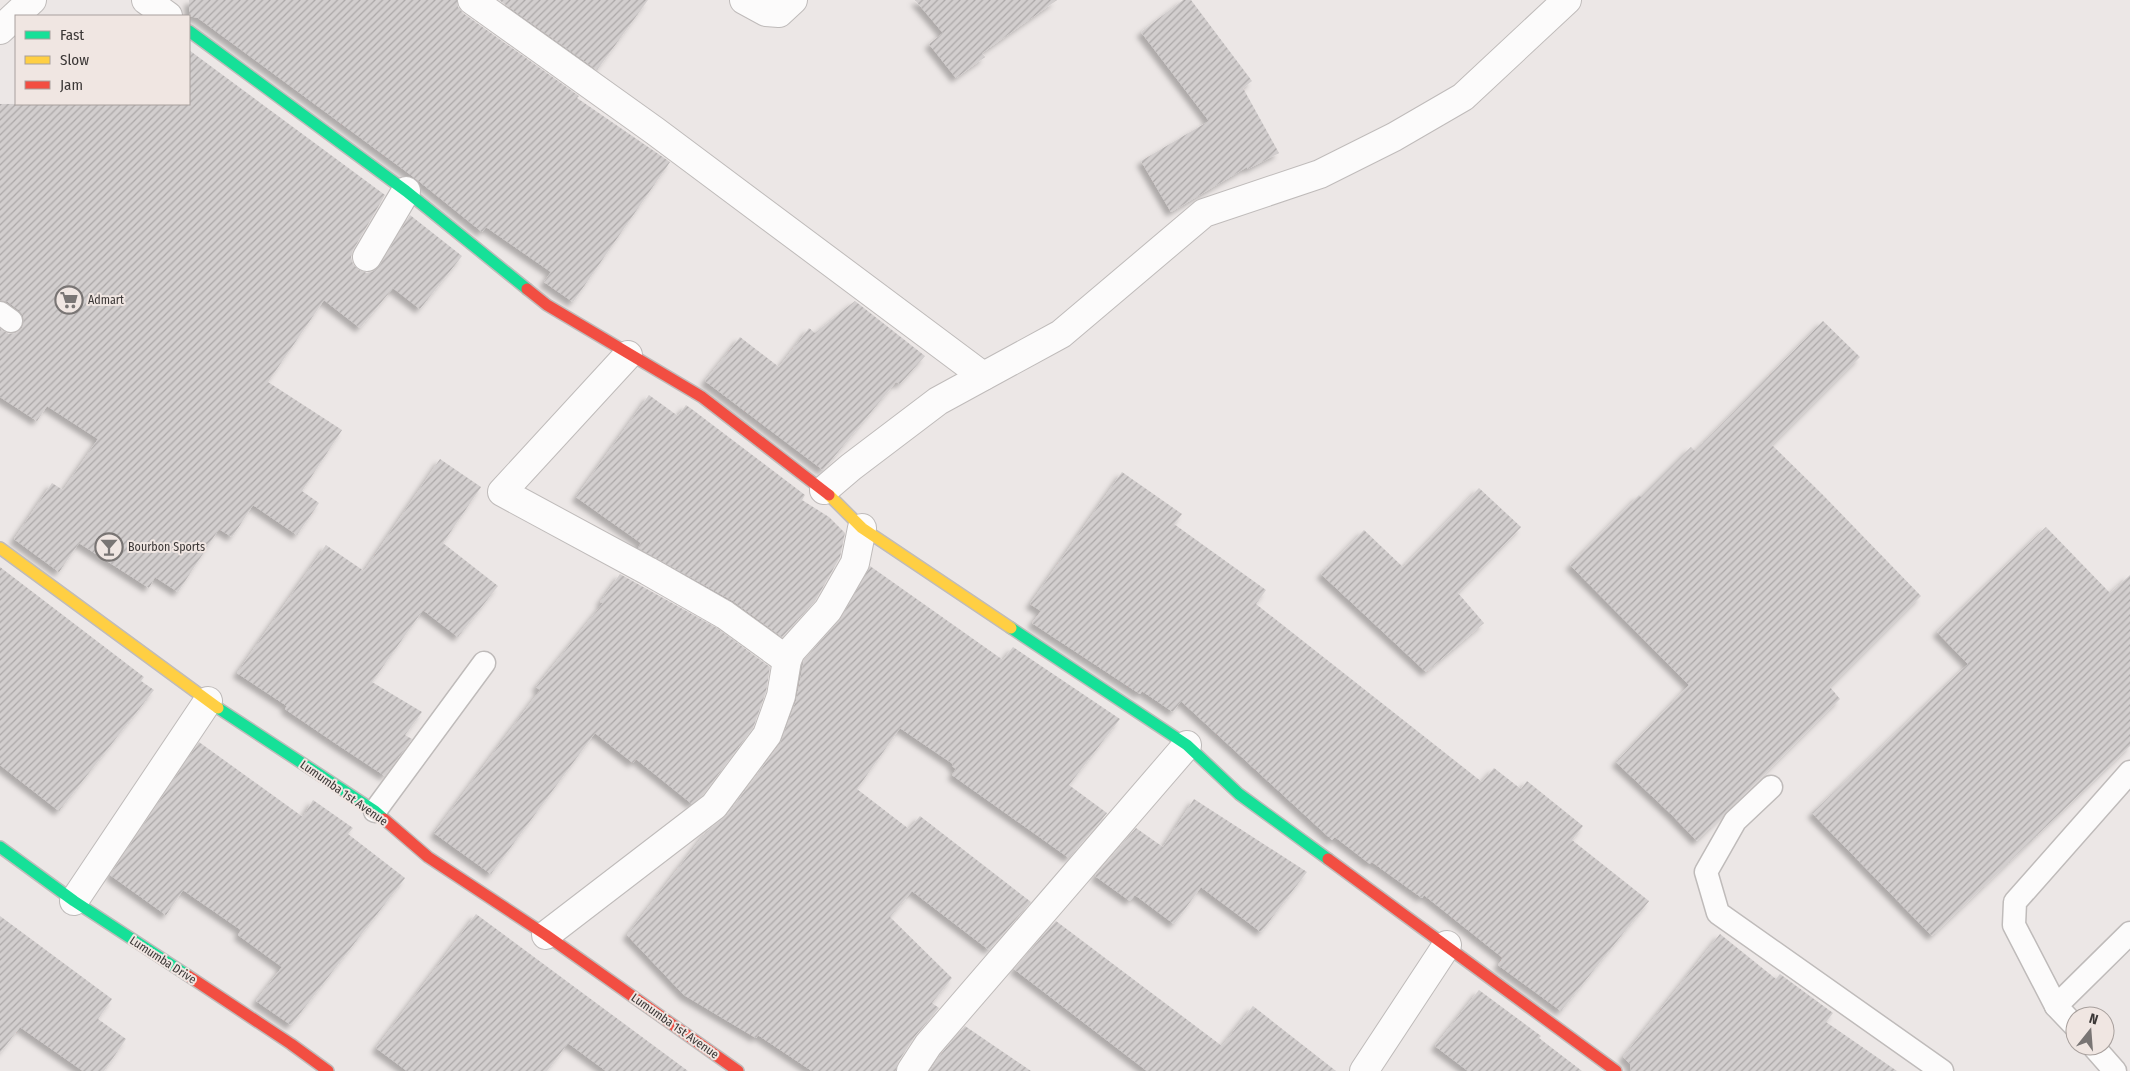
<svg xmlns="http://www.w3.org/2000/svg" width="2130" height="1071" font-family="'Fira Sans Condensed',sans-serif">
<style>
.building{fill:url(#building-hatch);filter:url(#shadow)}
.lines{fill:none;stroke-linecap:round;stroke-linejoin:round}
.lane-casing{stroke:#bfbbba;stroke-width:25}
.street-casing{stroke:#bfbbba;stroke-width:30}
.fast-casing{stroke:#bfbbba;stroke-width:14}
.slow-casing{stroke:#bfbbba;stroke-width:14}
.jam-casing{stroke:#bfbbba;stroke-width:14}
.lane{stroke:#fcfbfb;stroke-width:22}
.street{stroke:#fcfbfb;stroke-width:28}
.fast{stroke:#16e098;stroke-width:11}
.slow{stroke:#ffcf43;stroke-width:11}
.jam{stroke:#f24e42;stroke-width:11}
.labels{text-anchor:middle;stroke-width:4;stroke-linejoin:round;paint-order:stroke}
.poi-label{font-size:12px;fill:#3b3736;stroke:#f0e6e2;text-anchor:start}
.street-label{font-size:12px;fill:#3b3736;stroke:#f0e6e2}
</style>
<defs>
<pattern id="building-hatch" width="6" height="6" patternUnits="userSpaceOnUse" patternTransform="scale(1.25)"><rect width="6" height="6" fill="#d2cece"/><path d="M-1 1l2-2M0 6l6-6M5 7l2-2" fill="none" stroke="#aca8a8"/></pattern>
<filter id="shadow"><feDropShadow dx="-4.5" dy="4.5" stdDeviation="2.5" flood-color="#0004"/></filter>
</defs>
<rect width="100%" height="100%" fill="#ece7e6"/>
<g class="building">
<path d="M 189,0 L 457,0 L 458,7 L 463,13 L 579,96 L 577,98 L 670,162 L 573,302 L 544,282 L 551,272 L 486,227 L 482,232 L 415,178 L 198,18 L 189,16 Z"/>
<path d="M 499,0 L 648,0 L 597,70 Z"/>
<path d="M 915,0 L 1057,0 L 982,53 L 985,57 L 956,78 L 929,44 L 943,33 Z"/>
<path d="M 1183,0 L 1191,0 L 1252,81 L 1243,88 L 1279,153 L 1248,169 L 1247,167 L 1171,212 L 1141,161 L 1209,121 L 1141,32 Z"/>
<path d="M 189,50 L 385,195 L 353,250 L 351,257 L 353,264 L 359,270 L 367,273 L 374,271 L 380,265 L 410,215 L 462,256 L 420,309 L 393,288 L 360,328 L 324,300 L 268,382 L 342,430 L 302,491 L 319,503 L 297,535 L 253,505 L 232,537 L 219,529 L 178,592 L 155,577 L 149,588 L 79,543 L 59,572 L 14,539 L 52,483 L 63,490 L 98,439 L 47,406 L 37,421 L 0,397 L 0,329 L 9,334 L 16,333 L 22,328 L 24,322 L 23,315 L 19,310 L 8,302 L 0,300 L 0,104 L 189,104 Z"/>
<path d="M 855,301 L 925,356 L 900,384 L 896,382 L 823,470 L 705,381 L 740,337 L 779,367 L 809,328 L 815,333 Z"/>
<path d="M 1823,321 L 1860,357 L 1772,445 L 1822,494 L 1921,596 L 1830,687 L 1840,699 L 1697,841 L 1672,815 L 1616,762 L 1689,685 L 1570,565 L 1639,495 L 1641,497 L 1691,447 L 1695,451 Z"/>
<path d="M 649,395 L 678,416 L 686,405 L 693,410 L 805,495 L 802,500 L 829,517 L 845,533 L 840,557 L 815,601 L 782,637 L 733,601 L 638,548 L 641,543 L 576,497 Z"/>
<path d="M 440,459 L 481,487 L 443,543 L 498,586 L 458,637 L 423,610 L 372,682 L 422,712 L 405,735 L 412,739 L 385,776 L 338,745 L 285,709 L 287,706 L 237,673 L 326,545 L 364,571 Z"/>
<path d="M 1122,472 L 1182,514 L 1174,524 L 1266,590 L 1256,604 L 1482,782 L 1494,768 L 1521,789 L 1527,781 L 1583,826 L 1572,840 L 1649,901 L 1561,1011 L 1498,965 L 1503,958 L 1424,895 L 1422,898 L 1372,862 L 1370,864 L 1335,837 L 1332,840 L 1181,701 L 1173,712 L 1142,691 L 1140,694 L 1032,623 L 1041,611 L 1030,604 Z"/>
<path d="M 1479,488 L 1521,527 L 1458,593 L 1484,623 L 1426,672 L 1321,574 L 1364,530 L 1403,567 Z"/>
<path d="M 2046,527 L 2110,593 L 2130,575 L 2130,746 L 1932,936 L 1812,813 L 1968,664 L 1937,632 Z"/>
<path d="M 870,566 L 1003,660 L 1013,647 L 1120,719 L 1069,785 L 1107,813 L 1069,858 L 952,775 L 956,769 L 952,766 L 953,764 L 900,728 L 857,789 L 909,829 L 920,816 L 1031,902 L 989,950 L 912,891 L 890,917 L 952,978 L 932,1003 L 939,1008 L 915,1036 L 898,1062 L 896,1071 L 812,1071 L 758,1035 L 756,1038 L 684,995 L 627,935 L 706,832 L 727,815 L 780,744 L 796,701 L 804,660 L 841,618 Z"/>
<path d="M 0,567 L 144,677 L 141,681 L 154,690 L 59,811 L 0,765 Z"/>
<path d="M 620,574 L 717,628 L 770,667 L 766,692 L 753,728 L 703,795 L 692,804 L 636,759 L 633,763 L 595,733 L 491,874 L 434,833 L 540,690 L 536,687 L 603,603 L 600,602 Z"/>
<path d="M 199,742 L 303,817 L 313,800 L 353,828 L 348,834 L 405,878 L 291,1025 L 256,1001 L 282,967 L 238,935 L 241,930 L 183,890 L 166,915 L 110,875 Z"/>
<path d="M 1194,799 L 1307,872 L 1261,932 L 1201,887 L 1174,924 L 1135,895 L 1130,901 L 1095,876 L 1136,828 L 1163,847 Z"/>
<path d="M 476,914 L 688,1071 L 606,1071 L 568,1043 L 547,1071 L 407,1071 L 376,1048 Z"/>
<path d="M 0,916 L 112,999 L 98,1019 L 126,1039 L 104,1071 L 83,1071 L 20,1027 L 0,1053 Z"/>
<path d="M 1056,921 L 1222,1046 L 1253,1006 L 1336,1071 L 1147,1071 L 1014,969 Z"/>
<path d="M 1720,934 L 1776,979 L 1780,974 L 1833,1013 L 1826,1022 L 1897,1071 L 1631,1071 L 1630,1064 L 1623,1057 Z"/>
<path d="M 1479,990 L 1541,1036 L 1539,1038 L 1582,1071 L 1468,1071 L 1435,1046 Z"/>
<path d="M 965,1026 L 1031,1071 L 930,1071 L 941,1054 Z"/>
</g>
<g class="lines">
<g class="lane-casing">
<g id="lane">
<path d="M 0,313 L 11,321"/>
<path d="M 1771,787 L 1735,821 L 1706,872 L 1718,913 L 1942,1071"/>
<path d="M 375,811 L 484,663"/>
<path d="M 2056,1006 L 2130,933"/>
<path d="M 2075,1026 L 2056,1006 L 2014,925 L 2015,902 L 2130,772"/>
<path d="M 2093,1046 L 2115,1071"/>
</g>
</g>
<g class="street-casing">
<g id="street">
<path d="M 146,0 L 168,16"/>
<path d="M 472,0 L 655,131 L 983,376"/>
<path d="M 744,0 L 766,12 L 779,13 L 793,0"/>
<path d="M 0,30 L 32,0"/>
<path d="M 367,257 L 406,191"/>
<path d="M 628,355 L 502,492 L 648,571 L 725,615 L 787,660"/>
<path d="M 824,490 L 851,467 L 938,401 L 1061,334 L 1204,213 L 1320,174 L 1394,137 L 1463,97 L 1567,0"/>
<path d="M 74,901 L 208,701"/>
<path d="M 546,935 L 714,806 L 767,735 L 781,696 L 787,660 L 791,651 L 828,610 L 855,563 L 862,528"/>
<path d="M 911,1071 L 928,1045 L 1187,745"/>
<path d="M 1364,1071 L 1447,945"/>
</g>
</g>
<g class="fast-casing">
<g id="fast">
<path d="M 189,31 L 406,191 L 527,289"/>
<path d="M 1011,628 L 1187,745 L 1239,794 L 1328,859"/>
<path d="M 218,708 L 375,811 L 384,819"/>
<path d="M 0,847 L 74,901 L 187,975"/>
</g>
</g>
<g class="slow-casing">
<g id="slow">
<path d="M 829,495 L 862,528 L 1011,628"/>
<path d="M 0,548 L 218,708"/>
</g>
</g>
<g class="jam-casing">
<g id="jam">
<path d="M 527,289 L 547,305 L 702,397 L 829,495"/>
<path d="M 384,819 L 428,857 L 546,935 L 738,1071"/>
<path d="M 1328,859 L 1616,1071"/>
<path d="M 187,975 L 291,1044 L 328,1071"/>
</g>
</g>
<use href="#lane" class="lane"/>
<use href="#street" class="street"/>
<use href="#fast" class="fast"/>
<use href="#slow" class="slow"/>
<use href="#jam" class="jam"/>
</g>
<defs>
<g id="supermarket-ring" transform="scale(1.4375)"><circle r="9.5" fill="#f0e6e2" stroke="#797574" stroke-width="1.5"/><path d="M-6-5.5h2.5l.6 2H6L4.5 2H-2.5L-4.4-4H-6ZM-1.5 3.2a1.3 1.3 0 1 0 .1 0ZM3 3.2a1.3 1.3 0 1 0 .1 0Z" fill="#797574"/></g>
<g id="bar-ring" transform="scale(1.4375)"><circle r="9.5" fill="#f0e6e2" stroke="#797574" stroke-width="1.5"/><path d="M-6-5H6L.8 .8V4.5H3.5V6h-7V4.5H-.8V.8Z" fill="#797574"/></g>
</defs>
<g fill-rule="evenodd">
<use href="#supermarket-ring" x="69" y="300"/>
<use href="#bar-ring" x="109" y="547"/>
</g>
<g class="labels">
<g class="poi-label">
<text x="88" y="304">Admart</text>
<text x="128" y="551">Bourbon Sports</text>
</g>
<g class="street-label">
<text transform="translate(344 793) rotate(35)" y="4">Lumumba 1st Avenue</text>
<text transform="translate(163 960) rotate(33)" y="4">Lumumba Drive</text>
<text transform="translate(675 1026) rotate(35)" y="4">Lumumba 1st Avenue</text>
</g>
</g>
<rect x="15" y="15" width="175" height="90" fill="#f0e6e2" stroke="#a8a09d"/>
<rect x="25" y="31" width="25" height="8" fill="#16e098" stroke="#a8a09d"/>
<text x="60" y="40" font-size="15" fill="#3b3736">Fast</text>
<rect x="25" y="56" width="25" height="8" fill="#ffcf43" stroke="#a8a09d"/>
<text x="60" y="65" font-size="15" fill="#3b3736">Slow</text>
<rect x="25" y="81" width="25" height="8" fill="#f24e42" stroke="#a8a09d"/>
<text x="60" y="90" font-size="15" fill="#3b3736">Jam</text>
<g transform="translate(2090 1031) rotate(17)"><circle r="24" fill="#f0e6e2" stroke="#a8a09d"/>
<path d="M0-4L9 19L0 12L-9 19Z" fill="#797574"/>
<text y="-8" font-size="14" font-weight="bold" text-anchor="middle" fill="#3b3736">N</text>
</g>
</svg>
